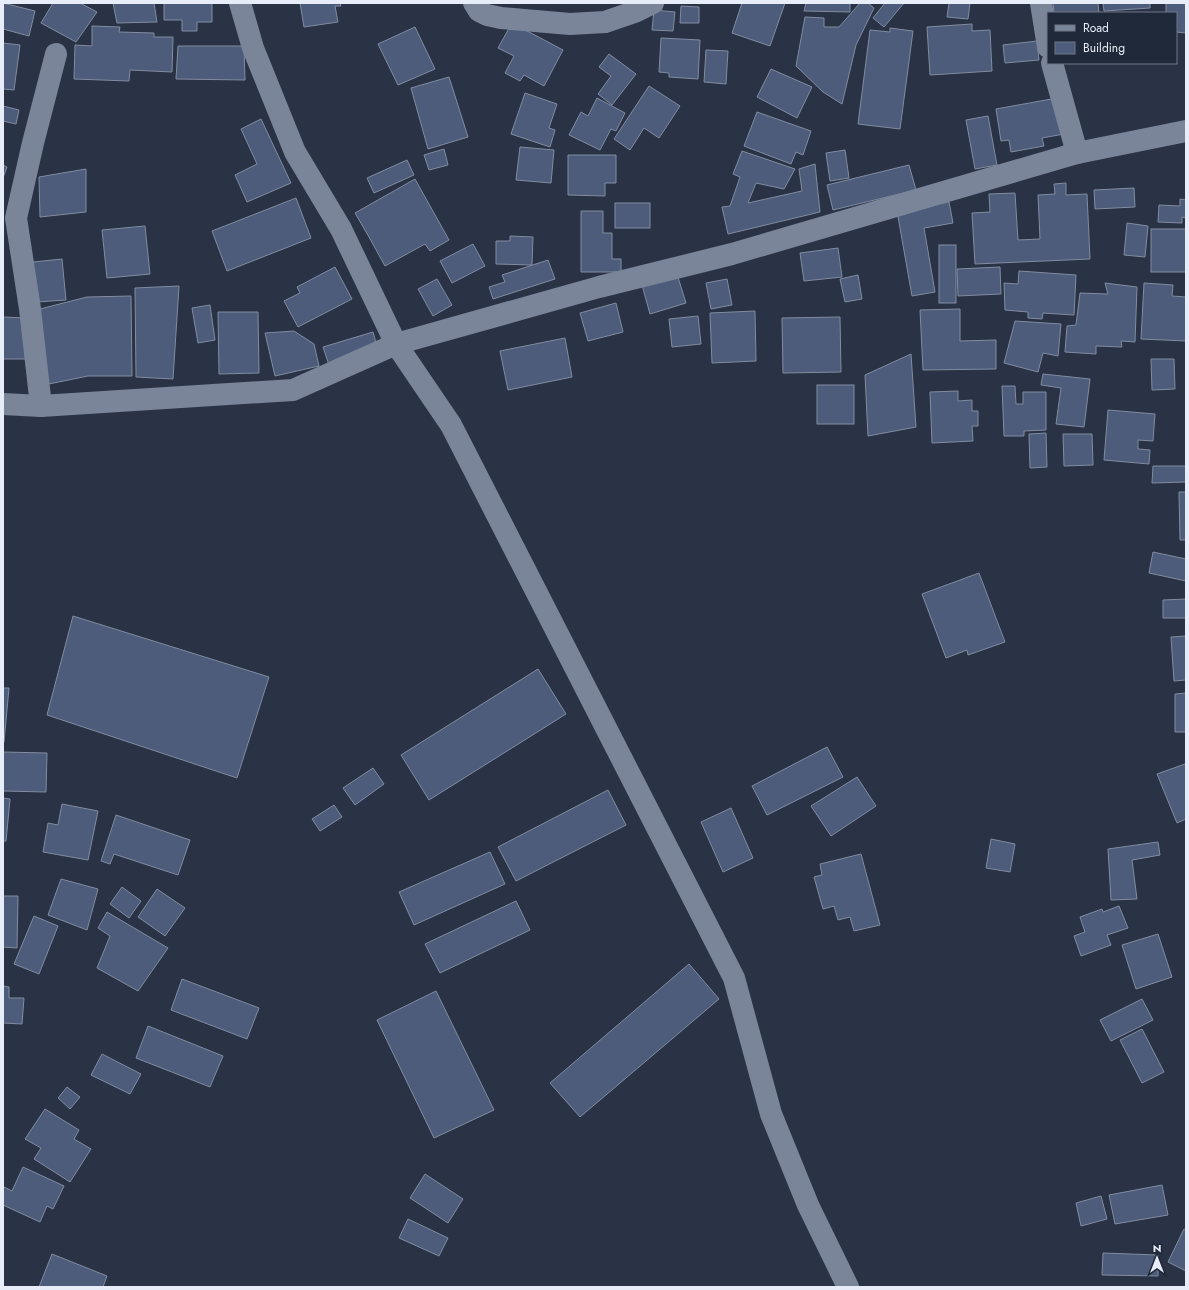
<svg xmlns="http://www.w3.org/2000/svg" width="1189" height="1290" font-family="Jost,sans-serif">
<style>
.building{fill:#4d5c7a;stroke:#818ca1}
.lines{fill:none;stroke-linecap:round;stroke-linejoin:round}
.minor{stroke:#7a859a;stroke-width:22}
</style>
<rect width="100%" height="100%" fill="#2a3345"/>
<g class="building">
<path d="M 3,3 L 35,11 L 29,36 L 3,29 Z"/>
<path d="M 53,3 L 80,3 L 97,12 L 76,42 L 41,23 Z"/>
<path d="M 113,3 L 154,3 L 157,22 L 117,23 Z"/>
<path d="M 164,3 L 212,3 L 212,22 L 197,22 L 197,31 L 182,31 L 182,20 L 164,20 Z"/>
<path d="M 300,3 L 340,3 L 341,6 L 335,6 L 338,22 L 304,27 Z"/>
<path d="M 742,3 L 785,3 L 770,46 L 732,33 Z"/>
<path d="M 806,3 L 850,3 L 850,12 L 804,11 Z"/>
<path d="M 860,3 L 868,3 L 874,8 L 856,45 L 842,104 L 823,92 L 796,66 L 805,17 L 824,18 L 824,27 L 839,27 Z"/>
<path d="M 885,3 L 904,3 L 884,27 L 873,18 Z"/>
<path d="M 949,3 L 970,3 L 968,19 L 947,17 Z"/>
<path d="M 1053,3 L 1098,3 L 1099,13 L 1054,13 Z"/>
<path d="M 1103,3 L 1150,3 L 1150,8 L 1104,11 Z"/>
<path d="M 1166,3 L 1186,3 L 1186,33 L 1176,32 L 1176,13 L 1166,13 Z"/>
<path d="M 681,6 L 699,7 L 699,23 L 680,23 Z"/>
<path d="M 654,10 L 675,12 L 673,31 L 652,30 Z"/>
<path d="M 512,23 L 563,50 L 544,86 L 524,75 L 520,81 L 505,73 L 514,56 L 498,48 Z"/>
<path d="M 972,24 L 972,31 L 990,30 L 992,71 L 930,75 L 927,27 Z"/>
<path d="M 92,26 L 120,27 L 119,32 L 154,33 L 154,37 L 173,37 L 172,72 L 130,70 L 129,81 L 74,79 L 75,45 L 92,46 Z"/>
<path d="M 415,27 L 435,69 L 398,85 L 378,44 Z"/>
<path d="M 890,28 L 913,31 L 900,129 L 858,124 L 870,30 L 890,32 Z"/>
<path d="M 661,38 L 700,40 L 698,79 L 669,77 L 669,73 L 659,72 Z"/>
<path d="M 1037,41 L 1039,60 L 1005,63 L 1003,45 Z"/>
<path d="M 3,43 L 20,45 L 14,90 L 3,89 Z"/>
<path d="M 178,46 L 244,46 L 245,80 L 176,79 Z"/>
<path d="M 706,50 L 728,51 L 726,84 L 704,82 Z"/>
<path d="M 609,54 L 636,74 L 612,105 L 598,94 L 611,76 L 599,67 Z"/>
<path d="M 771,69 L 812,87 L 797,118 L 757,97 Z"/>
<path d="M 449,77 L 468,137 L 428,149 L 411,88 Z"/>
<path d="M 649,86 L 680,106 L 659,138 L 644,128 L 630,150 L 614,139 Z"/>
<path d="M 525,93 L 557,104 L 549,128 L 555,130 L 550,147 L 511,134 Z"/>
<path d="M 597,98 L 625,113 L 616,131 L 611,129 L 600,150 L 569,135 L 581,112 L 588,116 Z"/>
<path d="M 1057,98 L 1064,134 L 1042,138 L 1044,146 L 1011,152 L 1009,140 L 1001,141 L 996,109 Z"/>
<path d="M 3,106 L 19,110 L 16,124 L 3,121 Z"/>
<path d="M 757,112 L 811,131 L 803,155 L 796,152 L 791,164 L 744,146 Z"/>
<path d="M 988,116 L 997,165 L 975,169 L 966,120 Z"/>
<path d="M 261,119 L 291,183 L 247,202 L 235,175 L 257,164 L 241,129 Z"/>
<path d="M 520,147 L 554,150 L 551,183 L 516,180 Z"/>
<path d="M 444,149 L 448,165 L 429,170 L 424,155 Z"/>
<path d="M 845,150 L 849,178 L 830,181 L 826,153 Z"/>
<path d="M 742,151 L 795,169 L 784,189 L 756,183 L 748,203 L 802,191 L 799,169 L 815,164 L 820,212 L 728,234 L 722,207 L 730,206 L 740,177 L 733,174 Z"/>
<path d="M 568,155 L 616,155 L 616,183 L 605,183 L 605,196 L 568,195 Z"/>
<path d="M 407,160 L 414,175 L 374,193 L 367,178 Z"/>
<path d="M 3,165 L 7,167 L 3,178 Z"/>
<path d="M 909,165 L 916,190 L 833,210 L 827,185 Z"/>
<path d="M 86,169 L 86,212 L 40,217 L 39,177 Z"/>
<path d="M 415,179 L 449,240 L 430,251 L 425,244 L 385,266 L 369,237 L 355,213 Z"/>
<path d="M 1066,183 L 1066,195 L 1087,194 L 1090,259 L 975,264 L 972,213 L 990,212 L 989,194 L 1015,193 L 1018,240 L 1040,239 L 1038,195 L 1055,194 L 1054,184 Z"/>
<path d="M 1134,188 L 1135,207 L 1095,209 L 1094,190 Z"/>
<path d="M 296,198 L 311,238 L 227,271 L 212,231 Z"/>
<path d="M 1180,199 L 1186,200 L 1186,218 L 1182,217 L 1182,223 L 1158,222 L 1159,205 L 1180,206 Z"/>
<path d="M 949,202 L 953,223 L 924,228 L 935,292 L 912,296 L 897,211 Z"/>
<rect x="615" y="203" width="35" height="25"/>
<path d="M 581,211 L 603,211 L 603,233 L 612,233 L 612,259 L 621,259 L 621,272 L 581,272 Z"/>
<path d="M 1127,223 L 1148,226 L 1145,257 L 1124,255 Z"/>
<path d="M 145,226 L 150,274 L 107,278 L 102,230 Z"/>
<rect x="1151" y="229" width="35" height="43"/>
<path d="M 510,236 L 533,237 L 532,265 L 496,264 L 496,241 L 510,241 Z"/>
<path d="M 473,244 L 485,266 L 452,283 L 440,261 Z"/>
<rect x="939" y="245" width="17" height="58"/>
<path d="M 838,248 L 842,277 L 804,281 L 800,253 Z"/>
<path d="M 62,259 L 66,300 L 37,302 L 33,262 Z"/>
<path d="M 548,260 L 555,279 L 493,299 L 489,287 L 505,282 L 502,275 Z"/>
<path d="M 335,267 L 352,299 L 298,327 L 284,301 L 300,293 L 297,287 Z"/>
<path d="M 1000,267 L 1001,294 L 958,296 L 957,269 Z"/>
<path d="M 1019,271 L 1076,275 L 1074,315 L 1043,313 L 1042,319 L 1028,318 L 1028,312 L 1005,310 L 1004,283 L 1018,284 Z"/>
<path d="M 677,274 L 686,303 L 650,314 L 642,285 Z"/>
<path d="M 858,275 L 862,299 L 845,302 L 840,279 Z"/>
<path d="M 437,279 L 452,305 L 433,316 L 418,289 Z"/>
<path d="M 727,279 L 732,305 L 711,309 L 706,283 Z"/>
<path d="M 1105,283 L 1137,287 L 1135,342 L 1121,341 L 1122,347 L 1096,346 L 1096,354 L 1065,352 L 1067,326 L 1076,325 L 1080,293 L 1108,294 Z"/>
<path d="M 1144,283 L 1173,285 L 1172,296 L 1186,297 L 1186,341 L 1141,339 Z"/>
<path d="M 179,286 L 173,379 L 136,377 L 135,288 Z"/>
<path d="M 131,296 L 132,376 L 88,376 L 44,385 L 40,309 L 87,297 Z"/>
<path d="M 616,303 L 623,332 L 588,341 L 580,313 Z"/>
<path d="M 210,305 L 215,340 L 198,343 L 192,308 Z"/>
<path d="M 960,309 L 960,341 L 996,340 L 996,369 L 923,370 L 920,310 Z"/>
<path d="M 755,311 L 756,361 L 712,363 L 710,313 Z"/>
<path d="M 218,312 L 258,312 L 259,373 L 219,374 Z"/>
<path d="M 698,316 L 701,344 L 672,347 L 669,319 Z"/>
<path d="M 3,317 L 27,318 L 26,359 L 3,359 Z"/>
<path d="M 840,317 L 841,372 L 783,373 L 782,318 Z"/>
<path d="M 1015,321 L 1061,324 L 1058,356 L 1043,353 L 1038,372 L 1004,363 Z"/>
<path d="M 294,331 L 314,344 L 319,366 L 275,376 L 265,333 Z"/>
<path d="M 373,332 L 378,350 L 329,365 L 323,347 Z"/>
<path d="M 565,338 L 572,377 L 508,390 L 500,351 Z"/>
<path d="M 911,354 L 916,427 L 868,436 L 865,375 Z"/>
<path d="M 1151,359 L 1174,359 L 1175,389 L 1152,390 Z"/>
<path d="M 1043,374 L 1090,379 L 1084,427 L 1056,424 L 1061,388 L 1041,385 Z"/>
<rect x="817" y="385" width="37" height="39"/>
<path d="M 1002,386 L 1015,386 L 1016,404 L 1023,404 L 1023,392 L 1046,392 L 1046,430 L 1024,431 L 1024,436 L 1004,436 Z"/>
<path d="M 958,391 L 958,401 L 972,400 L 972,411 L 978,411 L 978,426 L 972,426 L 973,441 L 932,443 L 930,392 Z"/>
<path d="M 1108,410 L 1155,414 L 1153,441 L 1138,440 L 1138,449 L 1150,450 L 1149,464 L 1104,460 Z"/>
<path d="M 1046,433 L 1047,467 L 1030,468 L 1029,434 Z"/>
<path d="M 1063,434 L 1092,434 L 1093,465 L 1064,466 Z"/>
<path d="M 1153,466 L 1186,466 L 1186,482 L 1152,483 Z"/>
<path d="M 1179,492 L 1186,492 L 1186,540 L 1180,540 Z"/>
<path d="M 1153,552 L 1186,559 L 1186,581 L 1149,573 Z"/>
<path d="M 979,573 L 1005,642 L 968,655 L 967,650 L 946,658 L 922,594 Z"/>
<path d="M 1186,599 L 1186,618 L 1163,618 L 1163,600 Z"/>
<path d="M 73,616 L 269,677 L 237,778 L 47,715 Z"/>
<path d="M 1186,636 L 1186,680 L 1174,681 L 1171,637 Z"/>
<path d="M 538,669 L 566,714 L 429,800 L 401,755 Z"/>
<path d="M 3,688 L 9,688 L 4,742 L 3,742 Z"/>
<path d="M 1186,693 L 1186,732 L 1175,732 L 1175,694 Z"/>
<path d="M 827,747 L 843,777 L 767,815 L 752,786 Z"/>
<path d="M 3,752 L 47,753 L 46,792 L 3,791 Z"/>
<path d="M 1185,764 L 1186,767 L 1186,819 L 1177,823 L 1157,774 Z"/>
<path d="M 373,768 L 384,784 L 355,805 L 343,788 Z"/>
<path d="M 857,777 L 876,806 L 831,836 L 811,806 Z"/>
<path d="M 608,790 L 626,825 L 516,881 L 498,847 Z"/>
<path d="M 3,798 L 10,799 L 6,841 L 3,841 Z"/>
<path d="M 62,804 L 98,811 L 88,860 L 43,852 L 48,823 L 58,825 Z"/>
<path d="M 334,805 L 342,817 L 320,831 L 312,819 Z"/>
<path d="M 731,808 L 753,858 L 723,872 L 701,822 Z"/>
<path d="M 116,815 L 190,840 L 178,875 L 114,854 L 110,864 L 101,861 Z"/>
<path d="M 991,839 L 1015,844 L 1010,872 L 986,868 Z"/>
<path d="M 1158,842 L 1160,855 L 1132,860 L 1137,899 L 1111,900 L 1108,849 Z"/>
<path d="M 490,852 L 505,884 L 414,925 L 399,892 Z"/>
<path d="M 861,854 L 880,925 L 854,931 L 850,917 L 838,920 L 834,906 L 823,909 L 814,877 L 822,875 L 820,864 Z"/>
<path d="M 61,879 L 98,889 L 87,930 L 48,915 Z"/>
<path d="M 122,887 L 141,901 L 129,918 L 110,904 Z"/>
<path d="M 157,889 L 185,908 L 165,936 L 138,917 Z"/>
<path d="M 3,896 L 18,896 L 17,948 L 3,947 Z"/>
<path d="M 516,901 L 530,930 L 440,973 L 425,944 Z"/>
<path d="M 1119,906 L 1128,928 L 1107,935 L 1111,945 L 1081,956 L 1074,936 L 1085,932 L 1080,917 L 1102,909 L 1103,912 Z"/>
<path d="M 107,912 L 168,948 L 138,991 L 97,968 L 110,936 L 98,928 Z"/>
<path d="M 34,916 L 58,926 L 39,974 L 14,964 Z"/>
<path d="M 1158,934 L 1172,977 L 1136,989 L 1122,945 Z"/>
<path d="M 689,964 L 719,999 L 580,1117 L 550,1083 Z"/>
<path d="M 182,979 L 259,1008 L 247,1039 L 171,1010 Z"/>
<path d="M 3,986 L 9,987 L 9,998 L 24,998 L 22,1024 L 3,1023 Z"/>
<path d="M 436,991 L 494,1110 L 434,1138 L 377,1020 Z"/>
<path d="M 1142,999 L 1153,1020 L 1111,1041 L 1100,1020 Z"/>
<path d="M 148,1026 L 223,1056 L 210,1087 L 136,1058 Z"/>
<path d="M 1142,1029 L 1164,1072 L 1142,1083 L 1120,1040 Z"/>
<path d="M 102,1054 L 141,1074 L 130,1094 L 91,1075 Z"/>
<path d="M 67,1087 L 80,1097 L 70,1109 L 58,1098 Z"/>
<path d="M 45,1109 L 79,1130 L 74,1139 L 91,1149 L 70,1182 L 34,1159 L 41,1148 L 25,1139 Z"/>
<path d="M 23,1167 L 64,1186 L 53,1209 L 47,1206 L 40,1222 L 3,1205 L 3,1189 L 4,1187 L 12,1191 Z"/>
<path d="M 425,1174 L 463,1199 L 448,1223 L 410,1198 Z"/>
<path d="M 1162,1185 L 1168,1215 L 1115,1224 L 1109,1195 Z"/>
<path d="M 1101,1196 L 1107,1219 L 1081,1226 L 1076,1203 Z"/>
<path d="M 408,1219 L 448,1238 L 439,1256 L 399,1238 Z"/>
<path d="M 1184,1229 L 1186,1230 L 1186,1271 L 1168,1262 Z"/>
<path d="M 1103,1253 L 1158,1255 L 1158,1276 L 1102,1275 Z"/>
<path d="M 52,1254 L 107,1276 L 103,1287 L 39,1287 Z"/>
</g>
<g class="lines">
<g class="minor">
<path d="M 240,3 L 253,48 L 295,152 L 341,229 L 396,344 L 451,425 L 734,978 L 771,1114 L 808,1205 L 848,1287"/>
<path d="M 474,3 L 479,11 L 487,15 L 501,18 L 570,24 L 605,22 L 637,11 L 653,3"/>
<path d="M 1041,3 L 1048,47"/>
<path d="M 1052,63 L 1077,153"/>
<path d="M 3,404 L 41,406 L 293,390 L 396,344 L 599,287 L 732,254 L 1077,153 L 1186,131"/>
<path d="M 41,406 L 30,309 L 16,218 L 33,143 L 56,54"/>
</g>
</g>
<rect width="1189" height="1290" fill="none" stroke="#e7edf9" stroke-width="8"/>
<rect x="1047" y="12" width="130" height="52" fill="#20293a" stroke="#707786"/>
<rect x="1055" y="25" width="20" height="6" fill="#7a859a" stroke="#707786"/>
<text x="1083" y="32" font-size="12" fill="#e7edf9">Road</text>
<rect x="1055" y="42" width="20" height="12" fill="#4d5c7a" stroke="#707786"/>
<text x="1083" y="52" font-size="12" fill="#e7edf9">Building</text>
<g transform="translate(1157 1258)" stroke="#20293a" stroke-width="3" paint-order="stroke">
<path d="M0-3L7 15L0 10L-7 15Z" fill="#e7edf9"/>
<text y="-6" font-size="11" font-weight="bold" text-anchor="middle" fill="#e7edf9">N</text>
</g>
</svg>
